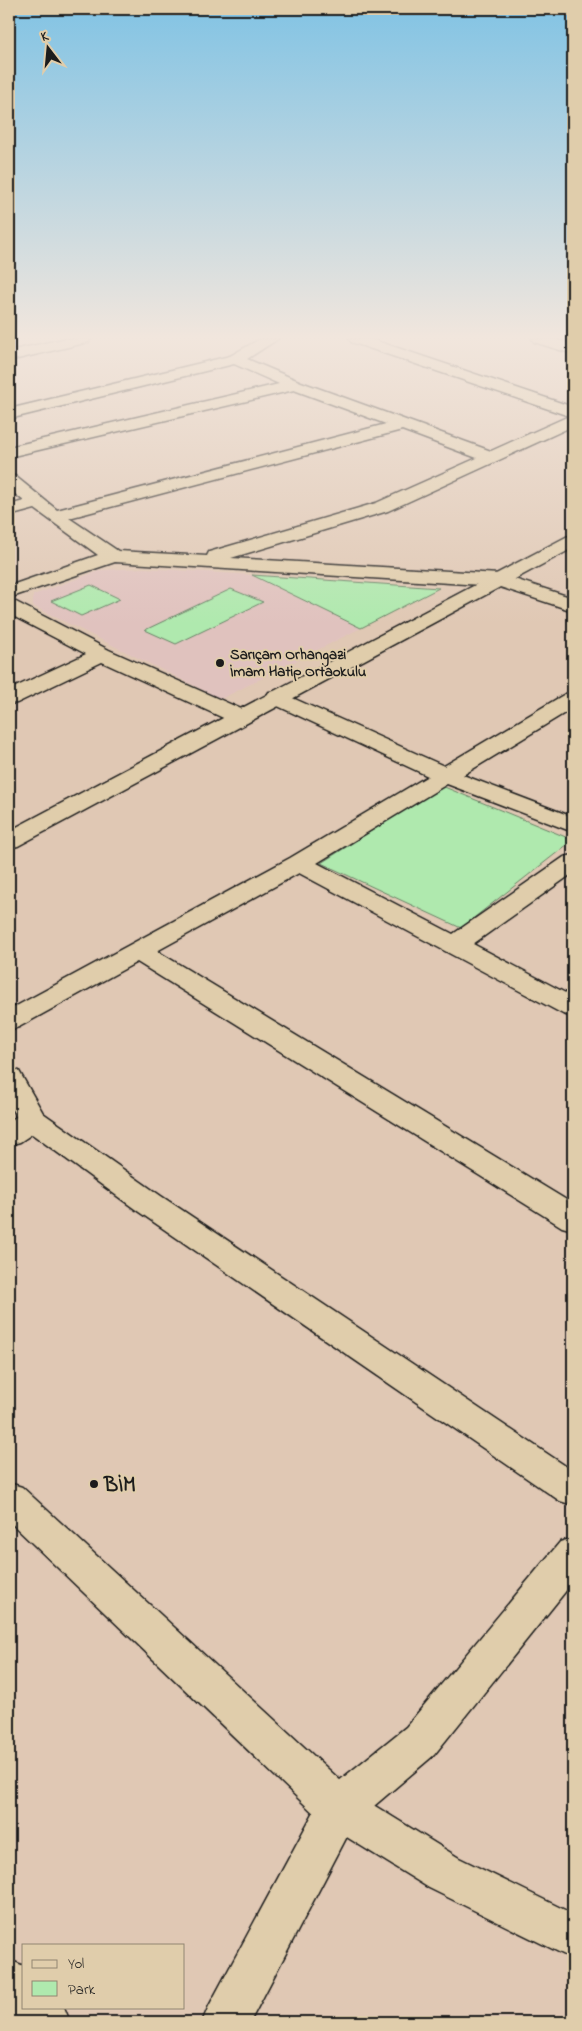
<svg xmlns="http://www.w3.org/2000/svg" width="582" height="2031" font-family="'Indie Flower',sans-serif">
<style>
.built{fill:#e0c2be}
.green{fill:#afe9ae;stroke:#668265}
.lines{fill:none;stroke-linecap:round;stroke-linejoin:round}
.street-casing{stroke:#1c1c1c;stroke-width:3}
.secondary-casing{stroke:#1c1c1c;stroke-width:3}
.street{fill:#e0cdab;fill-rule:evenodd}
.secondary{fill:#e0cdab;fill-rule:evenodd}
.poi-dot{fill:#1c1c1c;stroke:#e0cdab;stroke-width:2}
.labels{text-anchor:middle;stroke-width:4;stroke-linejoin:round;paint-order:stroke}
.far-poi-label{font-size:15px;font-weight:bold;fill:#1c1c1c;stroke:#e0cdab;text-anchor:start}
.near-poi-label{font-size:21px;font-weight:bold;fill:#1c1c1c;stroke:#e0cdab;text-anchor:start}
</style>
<rect width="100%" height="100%" fill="#e0c8b4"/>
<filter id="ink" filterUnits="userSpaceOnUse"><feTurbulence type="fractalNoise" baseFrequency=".02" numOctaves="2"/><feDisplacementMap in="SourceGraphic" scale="10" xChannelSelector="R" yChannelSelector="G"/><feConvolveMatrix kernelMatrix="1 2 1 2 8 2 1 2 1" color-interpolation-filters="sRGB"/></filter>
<g filter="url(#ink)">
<path class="built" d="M 144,568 L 252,575 L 361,628 L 221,699 L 33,606 L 33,595 L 101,570 Z"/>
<g class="green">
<path d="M 252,575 L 439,588 L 361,628 Z"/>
<path d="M 91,585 L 120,599 L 81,616 L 51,601 Z"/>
<path d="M 231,589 L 263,602 L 176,644 L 145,630 Z"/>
<path d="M 442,786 L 573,840 L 461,928 L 321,863 Z"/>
</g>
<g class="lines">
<g class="street-casing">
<g id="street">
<path d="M 63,339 L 91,339 L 89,342 L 9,361 L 9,351 Z"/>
<path d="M 260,339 L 278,339 L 247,359 L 301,382 L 491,451 L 569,416 L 351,342 L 349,339 L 371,339 L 573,407 L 573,426 L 388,511 L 231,558 L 499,574 L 573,598 L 573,611 L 497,586 L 115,562 L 9,598 L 9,586 L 98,555 L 35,509 L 9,516 L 9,505 L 24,501 L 9,489 L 9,475 L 15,476 L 57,510 L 386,424 L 294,390 L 9,457 L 9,447 L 279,384 L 234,364 L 9,419 L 9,409 L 230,356 ZM 402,430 L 477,458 L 376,503 L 209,552 L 207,556 L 118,551 L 69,518 Z"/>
<path d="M 532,339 L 555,339 L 573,345 L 573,354 L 534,342 Z"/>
<path d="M 9,600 L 16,602 L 109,650 L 248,712 L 251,717 L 248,722 L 240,724 L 232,722 L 102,662 L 17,703 L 9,704 L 9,690 L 86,654 L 9,614 Z"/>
<path d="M 277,691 L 444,766 L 565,694 L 573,693 L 573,708 L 463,775 L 573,817 L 573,832 L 447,784 L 317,863 L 453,934 L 564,857 L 573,855 L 573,873 L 473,944 L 573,997 L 573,1017 L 563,1014 L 299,873 L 157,951 L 573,1204 L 573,1230 L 562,1227 L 137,962 L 19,1027 L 9,1030 L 9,1010 L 290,858 L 428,776 L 269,702 L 266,697 L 269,692 Z"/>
<path d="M 9,1068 L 19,1071 L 43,1113 L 161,1196 L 573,1471 L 573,1505 L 560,1501 L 139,1212 L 32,1134 L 20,1142 L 9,1145 L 9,1121 L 16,1117 L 9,1104 Z"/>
<path d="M 573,1538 L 573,1582 L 434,1755 L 354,1823 L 250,2022 L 202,2022 L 209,2006 L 324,1793 L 406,1727 L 560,1542 Z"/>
<path d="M 9,1960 L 24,1966 L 24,2007 L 64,2007 L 70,2022 L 15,2022 L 13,2016 L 9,2015 Z"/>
</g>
</g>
<g class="secondary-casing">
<g id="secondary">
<path d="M 573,535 L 573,548 L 18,846 L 9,848 L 9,831 L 566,537 Z"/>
<path d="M 9,1483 L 22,1487 L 354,1793 L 459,1858 L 573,1914 L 573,1959 L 429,1888 L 324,1823 L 9,1521 Z"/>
</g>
</g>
<use href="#street" class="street"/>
<use href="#secondary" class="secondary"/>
</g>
</g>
<linearGradient id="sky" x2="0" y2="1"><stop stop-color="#81c3e4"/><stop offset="0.54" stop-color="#f1e6dd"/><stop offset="1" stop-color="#f1e6dd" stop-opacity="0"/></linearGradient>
<rect width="582" height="624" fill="url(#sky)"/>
<g class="poi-dot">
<circle cx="220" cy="663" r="5"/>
<circle cx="94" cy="1484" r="5"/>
</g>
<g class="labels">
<g class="far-poi-label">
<text x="230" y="659">Sarıçam Orhangazi<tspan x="230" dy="17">İmam Hatip Ortaokulu</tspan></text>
</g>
<g class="near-poi-label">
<text x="104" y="1491">BİM</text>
</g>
</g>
<rect width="582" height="2031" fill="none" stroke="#e0cdab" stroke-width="30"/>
<rect x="15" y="15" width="552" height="2001" fill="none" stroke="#1c1c1c" stroke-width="2" filter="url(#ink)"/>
<rect x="22" y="1944" width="162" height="65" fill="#e0cdab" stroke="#928672"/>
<rect x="32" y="1960" width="25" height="8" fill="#e0cdab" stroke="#928672"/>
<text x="68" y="1968" font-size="15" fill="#1c1c1c">Yol</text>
<rect x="32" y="1981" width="25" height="15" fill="#afe9ae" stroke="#928672"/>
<text x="68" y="1994" font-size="15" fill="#1c1c1c">Park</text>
<g transform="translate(48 48) rotate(344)" stroke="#e0cdab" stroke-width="4" paint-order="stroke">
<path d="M0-4L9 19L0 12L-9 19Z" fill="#1c1c1c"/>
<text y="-8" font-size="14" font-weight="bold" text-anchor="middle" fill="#1c1c1c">K</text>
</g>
</svg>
